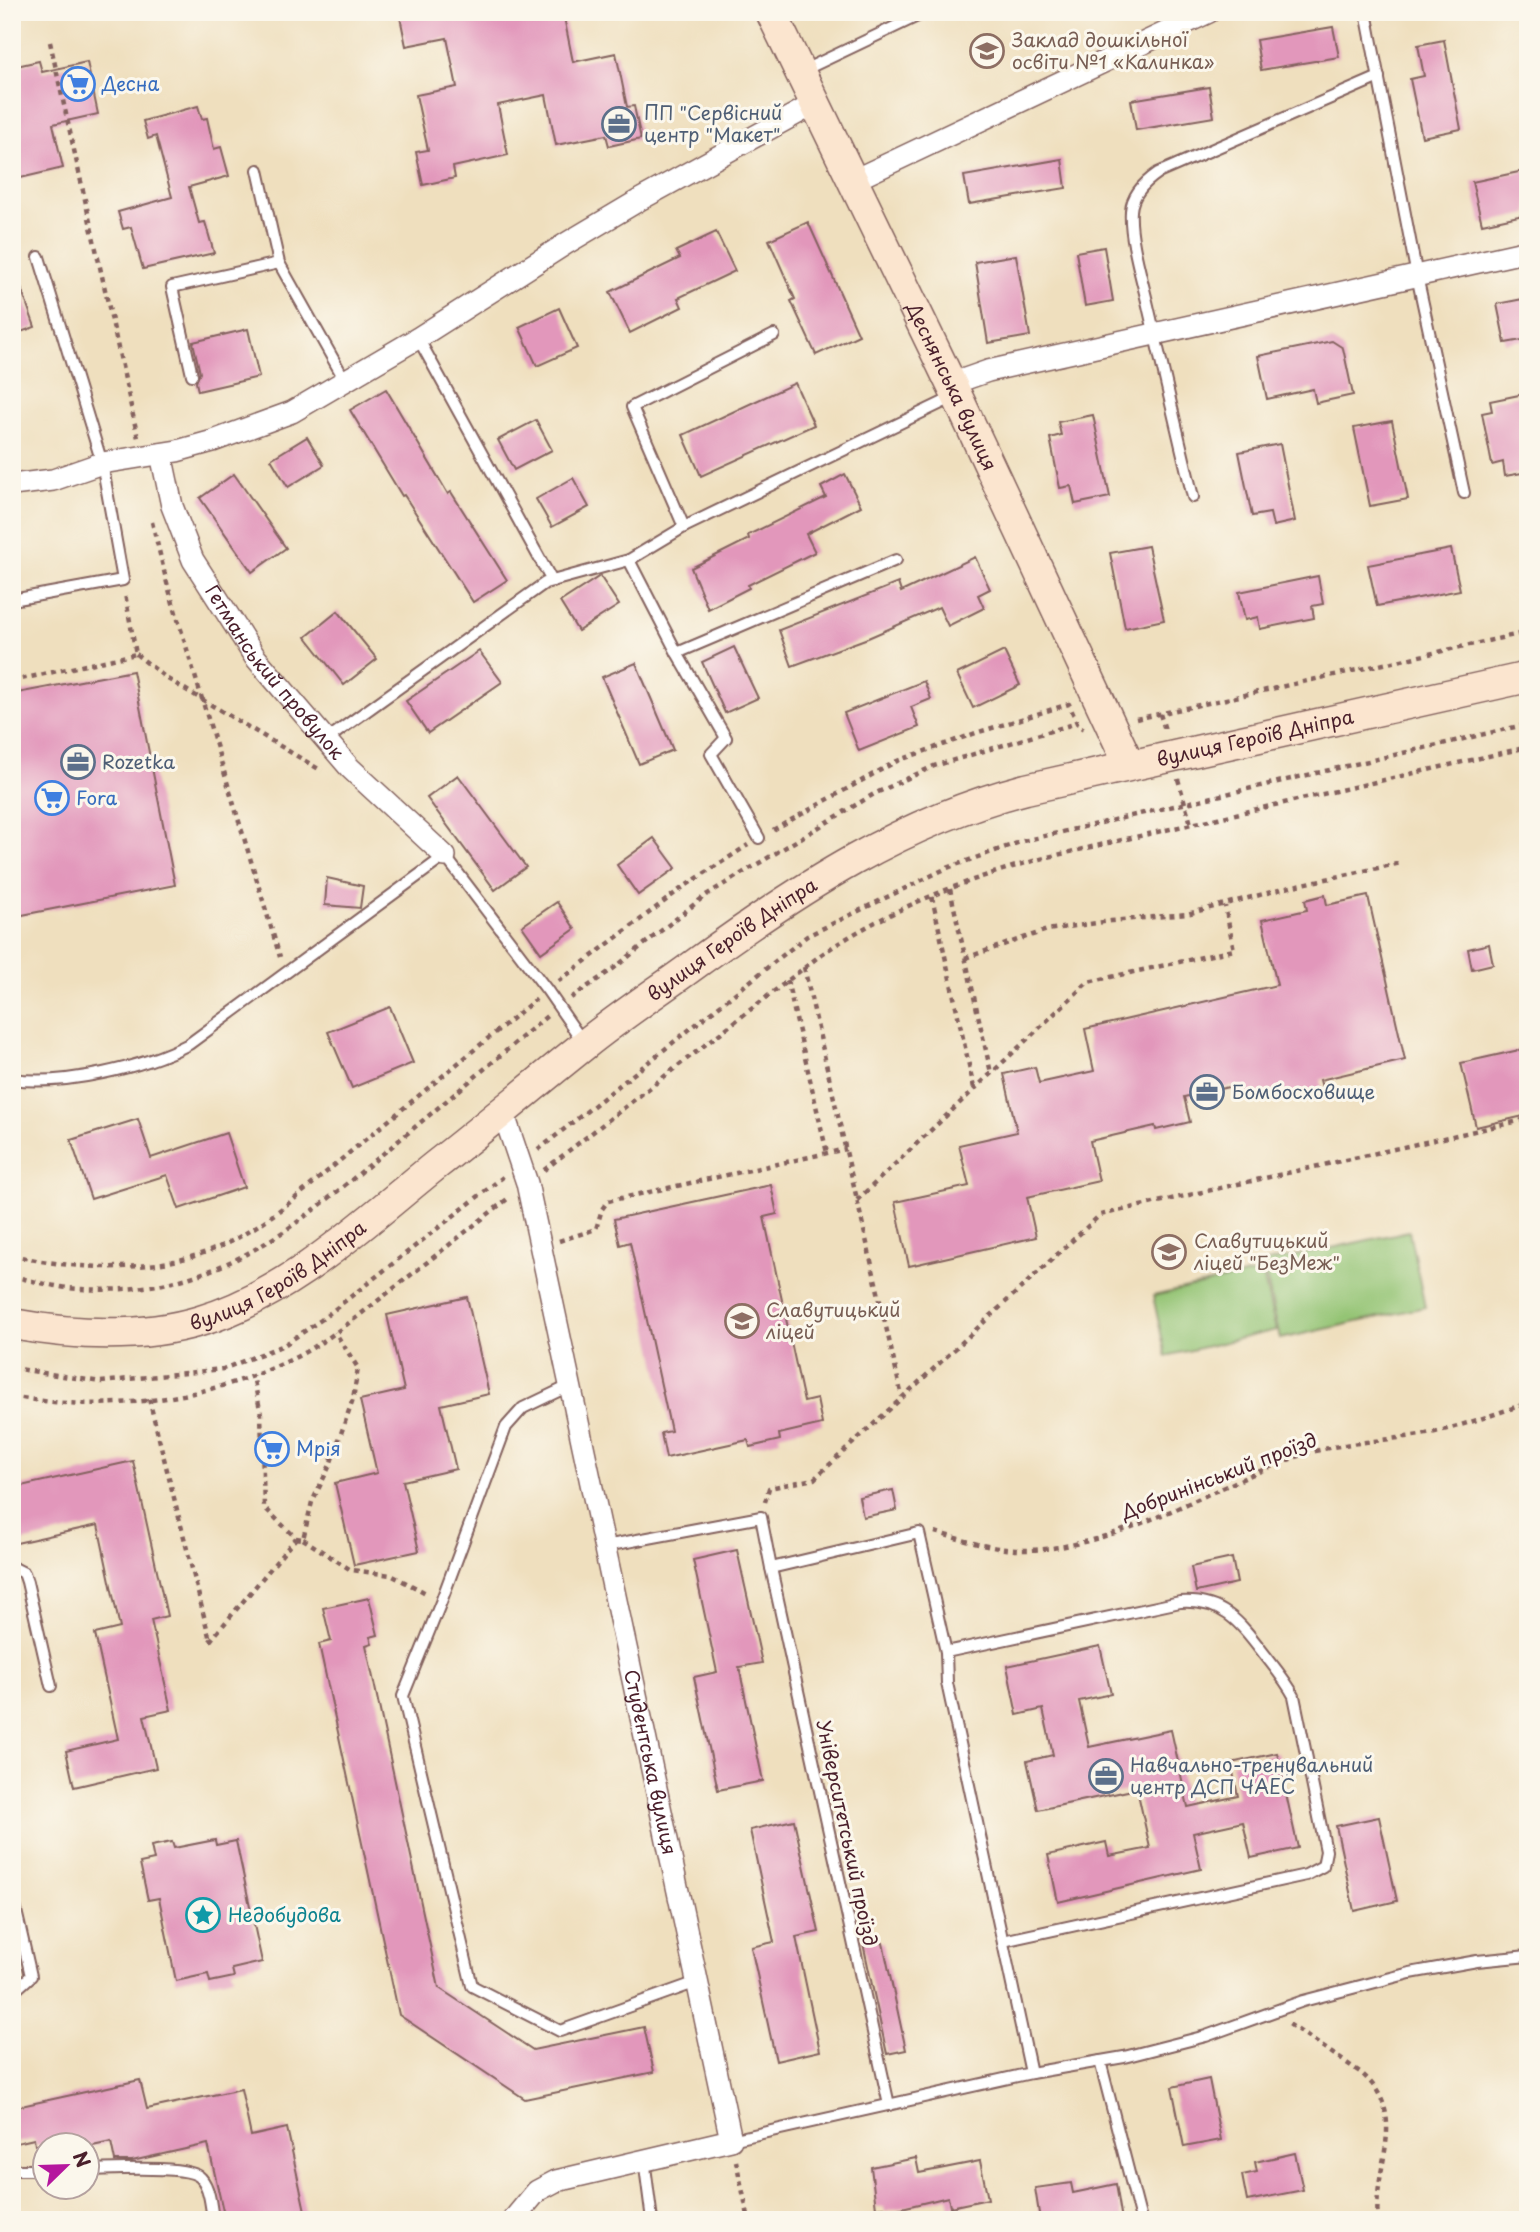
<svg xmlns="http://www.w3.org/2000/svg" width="1540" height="2232" font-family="'Playpen Sans',sans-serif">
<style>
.park{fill:#94c474;stroke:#6f7250;stroke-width:2}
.building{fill:#e297bb}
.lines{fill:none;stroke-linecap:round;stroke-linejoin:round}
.lane-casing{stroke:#84625e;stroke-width:14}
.street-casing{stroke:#84625e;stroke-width:24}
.secondary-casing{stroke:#84625e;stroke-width:33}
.path{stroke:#84625e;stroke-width:4.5;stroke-dasharray:5 5;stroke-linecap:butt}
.lane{stroke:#fff;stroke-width:10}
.street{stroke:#fff;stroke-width:21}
.secondary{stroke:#fbe5cf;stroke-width:30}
.labels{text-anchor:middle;stroke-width:6;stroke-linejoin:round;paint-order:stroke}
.education-label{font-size:19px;fill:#785e54;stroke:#fbf7ec;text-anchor:start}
.shop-label{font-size:19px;fill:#366cbe;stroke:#fbf7ec;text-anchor:start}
.service-label{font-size:19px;fill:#4e5e75;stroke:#fbf7ec;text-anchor:start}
.street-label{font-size:19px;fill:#4a1f2b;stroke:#fbf7ec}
.culture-label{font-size:19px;fill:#0d838f;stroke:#fbf7ec;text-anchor:start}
</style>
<rect width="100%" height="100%" fill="#fbf7ec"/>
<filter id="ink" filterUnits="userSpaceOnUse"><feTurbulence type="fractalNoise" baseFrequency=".0143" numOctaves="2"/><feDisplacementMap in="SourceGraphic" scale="14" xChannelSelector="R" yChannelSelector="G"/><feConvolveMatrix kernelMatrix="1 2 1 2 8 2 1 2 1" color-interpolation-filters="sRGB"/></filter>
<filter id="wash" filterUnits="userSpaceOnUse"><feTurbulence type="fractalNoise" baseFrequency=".00686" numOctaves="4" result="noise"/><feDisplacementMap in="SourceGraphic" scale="28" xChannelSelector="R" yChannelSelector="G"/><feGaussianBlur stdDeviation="1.57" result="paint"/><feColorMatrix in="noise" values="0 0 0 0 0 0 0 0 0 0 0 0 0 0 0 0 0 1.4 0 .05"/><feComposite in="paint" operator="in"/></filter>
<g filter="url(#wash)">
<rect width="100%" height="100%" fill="#efdfbe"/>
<g class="park">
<path d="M 1409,1231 L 1425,1307 L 1280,1339 L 1263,1263 Z"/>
<path d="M 1262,1271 L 1276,1330 L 1166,1356 L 1153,1296 Z"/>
</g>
<g id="blocks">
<g class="building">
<path d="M 399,12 L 563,12 L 573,62 L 616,53 L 627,107 L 634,106 L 641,139 L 609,146 L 606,135 L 556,145 L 546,95 L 498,105 L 508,155 L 453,167 L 455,178 L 423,185 L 416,152 L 428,150 L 416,95 L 457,87 L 447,38 L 406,46 Z"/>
<path d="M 1333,27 L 1339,57 L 1261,70 L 1256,40 Z"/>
<path d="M 1444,40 L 1461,129 L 1422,137 L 1410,79 L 1424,76 L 1418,45 Z"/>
<path d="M 39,61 L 42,72 L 87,62 L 98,114 L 53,124 L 63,168 L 12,180 L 12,67 Z"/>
<path d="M 1209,87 L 1214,117 L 1136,130 L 1131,100 Z"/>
<path d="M 198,106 L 202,119 L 207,118 L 214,149 L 221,147 L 229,176 L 189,187 L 199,223 L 205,222 L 214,253 L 143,269 L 131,227 L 123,229 L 118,212 L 172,197 L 156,136 L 148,139 L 143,121 Z"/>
<path d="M 1062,159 L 1066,188 L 969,204 L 964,176 Z"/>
<path d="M 1528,170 L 1528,214 L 1482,224 L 1472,182 Z"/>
<path d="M 808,222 L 859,335 L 816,355 L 791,301 L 795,299 L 769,240 Z"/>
<path d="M 716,232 L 735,271 L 678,298 L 682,307 L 630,333 L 610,292 L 680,258 L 676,251 Z"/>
<path d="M 1104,247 L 1113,301 L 1085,306 L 1076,252 Z"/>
<path d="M 1016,255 L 1030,336 L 988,343 L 975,262 Z"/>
<path d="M 15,271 L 35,327 L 12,335 L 12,272 Z"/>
<path d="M 1528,298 L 1528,339 L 1505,343 L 1497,304 Z"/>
<path d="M 559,308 L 577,348 L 537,366 L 519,327 Z"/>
<path d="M 248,329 L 259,377 L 198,391 L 196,382 L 200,373 L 193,342 Z"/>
<path d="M 1332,341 L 1343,348 L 1353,395 L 1316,403 L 1313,389 L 1267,399 L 1258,356 Z"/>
<path d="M 795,383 L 814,425 L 701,476 L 683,435 Z"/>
<path d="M 386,389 L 448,494 L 451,492 L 507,580 L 473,602 L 404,495 L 402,496 L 350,410 Z"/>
<path d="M 1524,394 L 1528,412 L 1528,472 L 1505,476 L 1503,462 L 1492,465 L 1482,413 L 1492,411 L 1490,401 Z"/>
<path d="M 1093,415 L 1110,497 L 1075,504 L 1071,486 L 1060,488 L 1050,438 L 1061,435 L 1058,422 Z"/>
<path d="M 536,420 L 552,450 L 514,470 L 498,440 Z"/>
<path d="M 1392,421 L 1408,499 L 1370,506 L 1354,428 Z"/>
<path d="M 307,437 L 324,465 L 288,487 L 271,459 Z"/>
<path d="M 1280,444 L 1295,521 L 1273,526 L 1270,513 L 1252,516 L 1239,452 Z"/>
<path d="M 234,474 L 286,548 L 252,572 L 200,498 Z"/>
<path d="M 845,474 L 861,506 L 806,534 L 815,552 L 748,585 L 749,588 L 708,609 L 691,568 L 749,539 L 748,535 L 826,497 L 821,487 Z"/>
<path d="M 573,478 L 589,507 L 552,527 L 536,499 Z"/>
<path d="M 1148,546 L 1164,620 L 1125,628 L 1110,553 Z"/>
<path d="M 1451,549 L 1460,590 L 1377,606 L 1368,565 Z"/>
<path d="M 975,557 L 990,589 L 978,595 L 984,608 L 948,626 L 939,607 L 868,638 L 792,666 L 779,630 L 898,583 L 901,592 Z"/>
<path d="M 600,576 L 619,605 L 578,631 L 560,602 Z"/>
<path d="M 1318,576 L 1323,604 L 1312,606 L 1314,618 L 1260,629 L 1258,617 L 1245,620 L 1239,592 Z"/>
<path d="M 338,611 L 377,659 L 344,685 L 306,637 Z"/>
<path d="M 734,647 L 758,698 L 725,713 L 702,662 Z"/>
<path d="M 479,651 L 502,682 L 428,733 L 406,701 Z"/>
<path d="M 1004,651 L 1020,685 L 973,708 L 957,674 Z"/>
<path d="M 636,663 L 673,750 L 639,764 L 602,677 Z"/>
<path d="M 133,671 L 175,885 L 12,917 L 12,694 Z"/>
<path d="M 924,681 L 931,699 L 911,707 L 919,727 L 859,751 L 844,713 Z"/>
<path d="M 458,775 L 526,867 L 495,890 L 427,798 Z"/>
<path d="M 654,838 L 676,868 L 638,895 L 617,865 Z"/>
<path d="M 327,878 L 363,886 L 360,908 L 325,905 Z"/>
<path d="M 1325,895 L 1327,905 L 1368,896 L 1405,1060 L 1320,1080 L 1323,1091 L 1275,1101 L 1273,1090 L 1236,1098 L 1233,1086 L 1184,1097 L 1190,1122 L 1156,1130 L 1155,1126 L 1090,1141 L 1099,1181 L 1027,1197 L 1036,1237 L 909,1266 L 895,1202 L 969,1186 L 959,1145 L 1017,1132 L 1004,1074 L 1035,1067 L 1039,1083 L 1094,1071 L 1085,1029 L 1277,985 L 1262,920 L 1307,910 L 1305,900 Z"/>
<path d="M 557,902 L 575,929 L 541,953 L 522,926 Z"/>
<path d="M 1489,944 L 1493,964 L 1472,969 L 1468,949 Z"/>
<path d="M 390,1007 L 413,1063 L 352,1088 L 328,1032 Z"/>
<path d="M 1528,1048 L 1528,1115 L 1476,1127 L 1461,1063 Z"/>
<path d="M 138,1119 L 151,1158 L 226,1133 L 244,1187 L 179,1209 L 167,1175 L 91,1199 L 71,1140 Z"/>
<path d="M 771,1185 L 777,1214 L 764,1217 L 804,1402 L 817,1399 L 822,1424 L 779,1434 L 780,1440 L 750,1447 L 748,1440 L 666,1458 L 661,1433 L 671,1431 L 630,1242 L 620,1245 L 614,1219 Z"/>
<path d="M 467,1297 L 489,1394 L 441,1405 L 456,1469 L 403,1481 L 419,1551 L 354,1565 L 335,1483 L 377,1473 L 360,1400 L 404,1390 L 387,1315 Z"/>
<path d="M 133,1461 L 167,1616 L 151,1620 L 171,1710 L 144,1716 L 156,1768 L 74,1787 L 66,1751 L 118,1739 L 95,1634 L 120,1628 L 98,1525 L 12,1544 L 12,1488 Z"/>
<path d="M 893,1490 L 897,1510 L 863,1517 L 859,1497 Z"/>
<path d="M 737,1550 L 762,1663 L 739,1667 L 763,1781 L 718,1790 L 694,1677 L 717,1672 L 693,1560 Z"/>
<path d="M 1232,1558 L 1237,1583 L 1196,1592 L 1191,1567 Z"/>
<path d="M 369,1598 L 378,1635 L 370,1637 L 372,1643 L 366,1645 L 439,1988 L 533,2050 L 644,2027 L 654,2072 L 525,2099 L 399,2015 L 319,1644 L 331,1641 L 323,1608 Z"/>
<path d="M 1100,1646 L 1111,1694 L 1079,1701 L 1089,1747 L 1171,1730 L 1188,1807 L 1238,1796 L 1231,1763 L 1277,1753 L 1298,1848 L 1251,1858 L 1243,1822 L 1193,1833 L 1201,1869 L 1058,1902 L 1048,1855 L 1106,1842 L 1109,1856 L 1150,1848 L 1137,1789 L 1038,1810 L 1027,1761 L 1053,1755 L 1043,1709 L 1017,1715 L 1007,1666 Z"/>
<path d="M 1379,1817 L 1397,1901 L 1354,1911 L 1336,1826 Z"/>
<path d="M 794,1820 L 819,1932 L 796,1937 L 820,2051 L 776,2061 L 751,1947 L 774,1942 L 750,1830 Z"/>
<path d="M 215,1840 L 216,1845 L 236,1841 L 262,1962 L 232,1969 L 234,1977 L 210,1982 L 208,1974 L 176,1981 L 159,1898 L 148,1900 L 140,1863 L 154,1860 L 151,1846 L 172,1842 L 174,1848 Z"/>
<path d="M 861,1934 L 883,1943 L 906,2050 L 887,2054 Z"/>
<path d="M 1209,2079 L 1221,2140 L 1184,2147 L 1172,2087 Z"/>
<path d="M 140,2080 L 147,2109 L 241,2089 L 251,2136 L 287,2128 L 307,2220 L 225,2220 L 208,2144 L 132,2161 L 115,2161 L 111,2142 L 88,2147 L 88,2145 L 35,2145 L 34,2139 L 12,2144 L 12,2108 Z"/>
<path d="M 1295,2153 L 1303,2190 L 1247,2201 L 1242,2175 L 1257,2172 L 1255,2162 Z"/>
<path d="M 916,2158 L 919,2173 L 980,2161 L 988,2199 L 950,2207 L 948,2197 L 885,2212 L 884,2207 L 876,2208 L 871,2167 Z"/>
<path d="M 1071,2183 L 1073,2193 L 1116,2184 L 1122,2220 L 1040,2220 L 1035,2188 Z"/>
</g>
</g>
</g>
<g filter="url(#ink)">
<use href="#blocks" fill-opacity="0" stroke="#84625e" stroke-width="2"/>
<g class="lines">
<g class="lane-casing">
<g id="lane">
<path d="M 1366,12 L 1417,276 L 1464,493"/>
<path d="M 802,71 L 926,12"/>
<path d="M 258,170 L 279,263 L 346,382"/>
<path d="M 418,338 L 552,581"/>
<path d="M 192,375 L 172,287 L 279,263"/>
<path d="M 1193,497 C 1178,435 1164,373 1149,310 C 1143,282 1129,238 1131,211 C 1132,194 1145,182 1158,173 L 1379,77"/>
<path d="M 684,527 L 632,407 L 774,335"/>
<path d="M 629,560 L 677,653 L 726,738 L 711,754 L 759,838"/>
<path d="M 12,600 L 123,580 L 102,463 L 39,257"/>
<path d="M 677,653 L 896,560"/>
<path d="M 326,740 L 545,583 L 629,560 L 684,527 L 954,397"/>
<path d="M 12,1079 C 64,1086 142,1068 189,1044 L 445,856 L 547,990 L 583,1042"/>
<path d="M 571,1385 L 523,1408 L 506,1427 L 441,1602 L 403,1696 L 472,1986 L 560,2031 L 697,1982"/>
<path d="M 605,1546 L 761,1517 L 771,1568 L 919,1533 L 946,1652 L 947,1683 L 1031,2073 L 731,2140"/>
<path d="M 12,1567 L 24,1573 L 27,1582 L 51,1686"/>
<path d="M 771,1568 L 889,2105"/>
<path d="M 946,1652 L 1180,1602 C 1224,1599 1241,1624 1265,1655 C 1275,1668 1286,1681 1294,1696 L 1326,1851 L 1323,1866 L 1306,1875 L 1003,1941"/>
<path d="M 12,1893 L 31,1976 L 12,1993"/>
<path d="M 1100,2061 L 1141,2220"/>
<path d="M 1031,2073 L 1124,2057 L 1206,2036 L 1303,2001 L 1410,1973 L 1477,1961 L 1528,1956"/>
<path d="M 644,2159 L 652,2220"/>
<path d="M 12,2170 L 46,2170"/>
<path d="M 88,2170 C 108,2170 189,2164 201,2178 C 210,2188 211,2207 213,2220"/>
</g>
</g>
<g class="street-casing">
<g id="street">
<path d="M 852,181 L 1209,12"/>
<path d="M 951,384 L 988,371 L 1528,251"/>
<path id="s1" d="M 161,454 L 172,506 L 193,560 L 255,657 L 350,768 L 445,856"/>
<path d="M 12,485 L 53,480 L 102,463 L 177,451 L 213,441 L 292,412 L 418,338 L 567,243 L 641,199 L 814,104"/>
<path id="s2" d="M 503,1112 L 527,1183 L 731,2140 L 556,2181 L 537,2191 L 513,2220"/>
</g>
</g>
<g class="secondary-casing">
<g id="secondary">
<path id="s3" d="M 771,12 L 957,396 L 1129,764"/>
<path id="s4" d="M 12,1324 C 73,1335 140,1339 200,1321 C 289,1295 365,1222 436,1165 C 486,1126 534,1085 583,1046 C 620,1016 660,990 698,962 C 800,888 903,821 1026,789 L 1528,677"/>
</g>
</g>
<g class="path">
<path d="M 50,42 L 138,438"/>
<path d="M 152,522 L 167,583 L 280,957"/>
<path d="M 136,654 L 166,678 L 322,771"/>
<path d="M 12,681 L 136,654 L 125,594"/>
<path d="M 1160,714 L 1166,733"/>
<path d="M 1136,719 L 1528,632"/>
<path d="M 1178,779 L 1191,824"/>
<path d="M 773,830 L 897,761 L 976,733 L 1069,704 L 1077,723 L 1083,729"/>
<path d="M 950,889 L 991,1073"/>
<path d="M 932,897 L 974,1088"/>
<path d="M 965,958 L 1047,930 L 1111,921 L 1187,914 L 1298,885 L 1401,863"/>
<path d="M 804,967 L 902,1397"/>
<path d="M 787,980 L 827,1153"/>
<path d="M 559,981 L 682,888 L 748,845"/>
<path d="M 571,998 L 613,969 L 706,895 L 874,794 L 934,766 L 1077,723"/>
<path d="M 538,1150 L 807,936 L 947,868 L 1023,841 L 1528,724"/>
<path d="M 544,1170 L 822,954 C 890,908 969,878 1048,857 L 1528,747"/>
<path d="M 857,1200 L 1088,982 L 1234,950 L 1225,906"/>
<path d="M 559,1241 L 596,1229 L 602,1209 L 608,1201 L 846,1149"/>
<path d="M 12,1255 C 76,1270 149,1274 212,1250 C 266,1228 310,1185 355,1148 C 415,1099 475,1049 536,999"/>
<path d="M 12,1276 C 34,1281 57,1288 80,1289 C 214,1297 288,1233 385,1152 C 439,1107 493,1062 547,1016"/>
<path d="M 12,1368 L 101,1382 L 223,1369 L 284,1345 L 321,1320 L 503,1177"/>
<path d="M 12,1396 C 99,1414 208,1400 288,1361 C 324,1344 357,1317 389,1292 C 429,1261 469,1229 510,1197"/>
<path d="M 149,1399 L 210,1640"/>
<path d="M 765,1502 L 769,1488 L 814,1479 L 1100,1215 L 1528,1119"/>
<path d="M 935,1532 C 966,1541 996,1551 1029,1550 C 1123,1547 1217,1483 1305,1454 C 1344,1442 1385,1441 1426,1434 C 1460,1427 1494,1414 1528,1403"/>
<path d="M 296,1538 L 303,1539 L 312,1502 L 330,1465 L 353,1399 L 358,1368 L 335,1332"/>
<path d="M 303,1539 L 351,1570 L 391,1575 L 428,1594"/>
<path d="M 210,1641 L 296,1538 L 264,1507 L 261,1414 L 253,1376"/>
<path d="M 1289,2024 L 1360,2072 C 1412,2115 1372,2165 1378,2220"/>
<path d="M 736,2161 L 749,2220"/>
</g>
<use href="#lane" class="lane"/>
<use href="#street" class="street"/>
<use href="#secondary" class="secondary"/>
</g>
</g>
<defs>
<g id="school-ring" transform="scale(1.75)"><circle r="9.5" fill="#fbf7ec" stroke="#8d6e63" stroke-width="1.5"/><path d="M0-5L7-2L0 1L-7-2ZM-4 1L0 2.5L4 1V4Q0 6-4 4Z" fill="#8d6e63"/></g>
<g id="supermarket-ring" transform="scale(1.75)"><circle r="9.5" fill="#fbf7ec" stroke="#3f7fe0" stroke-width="1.5"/><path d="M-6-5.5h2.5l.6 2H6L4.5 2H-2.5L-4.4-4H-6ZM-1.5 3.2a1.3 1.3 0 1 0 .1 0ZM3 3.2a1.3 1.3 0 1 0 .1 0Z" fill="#3f7fe0"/></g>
<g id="office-ring" transform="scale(1.75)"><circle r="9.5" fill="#fbf7ec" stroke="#5c6f8a" stroke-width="1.5"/><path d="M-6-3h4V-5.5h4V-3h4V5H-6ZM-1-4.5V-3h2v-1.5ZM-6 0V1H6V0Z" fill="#5c6f8a"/></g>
<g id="sight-ring" transform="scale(1.75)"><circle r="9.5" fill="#fbf7ec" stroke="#0f9aa8" stroke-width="1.5"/><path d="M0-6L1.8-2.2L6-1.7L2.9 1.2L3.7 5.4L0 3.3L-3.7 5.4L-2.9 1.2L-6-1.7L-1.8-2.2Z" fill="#0f9aa8"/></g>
</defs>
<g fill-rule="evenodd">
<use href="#school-ring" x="987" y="51"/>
<use href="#supermarket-ring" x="78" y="84"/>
<use href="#office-ring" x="619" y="124"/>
<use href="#office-ring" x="78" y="762"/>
<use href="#supermarket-ring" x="52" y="798"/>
<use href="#office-ring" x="1207" y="1092"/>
<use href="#school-ring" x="1169" y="1252"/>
<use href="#school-ring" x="742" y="1321"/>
<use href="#supermarket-ring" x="272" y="1449"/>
<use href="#office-ring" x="1106" y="1776"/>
<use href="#sight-ring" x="203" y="1915"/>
</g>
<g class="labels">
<g class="education-label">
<text x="1012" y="47">Заклад дошкільної<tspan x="1012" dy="22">освіти №1 «Калинка»</tspan></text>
<text x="1194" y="1248">Славутицький<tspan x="1194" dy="22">ліцей "БезМеж"</tspan></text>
<text x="766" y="1317">Славутицький<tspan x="766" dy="22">ліцей</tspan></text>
</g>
<g class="shop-label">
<text x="102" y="91">Десна</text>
<text x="76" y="805">Fora</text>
<text x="296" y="1456">Мрiя</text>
</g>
<g class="service-label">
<text x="644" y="120">ПП "Сервісний<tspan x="644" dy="22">центр "Макет"</tspan></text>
<text x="102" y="769">Rozetka</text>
<text x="1232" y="1099">Бомбосховище</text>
<text x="1130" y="1772">Навчально-тренувальний<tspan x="1130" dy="22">центр ДСП ЧАЕС</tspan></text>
</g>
<g class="street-label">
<text dy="7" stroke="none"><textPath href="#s3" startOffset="416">Деснянська вулиця</textPath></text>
<text dy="7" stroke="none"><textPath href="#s1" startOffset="250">Гетманський провулок</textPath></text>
<text dy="7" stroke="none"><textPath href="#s4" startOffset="1414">вулиця Героїв Дніпра</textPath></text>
<text dy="7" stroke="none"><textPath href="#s4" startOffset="847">вулиця Героїв Дніпра</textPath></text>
<text dy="7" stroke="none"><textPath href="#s4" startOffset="280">вулиця Героїв Дніпра</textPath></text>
<text transform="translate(1219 1476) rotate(-21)" y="7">Добринінський проїзд</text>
<text dy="7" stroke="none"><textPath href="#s2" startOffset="667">Студентська вулиця</textPath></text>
<text transform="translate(847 1833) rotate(78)" y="7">Університетський проїзд</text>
</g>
<g class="culture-label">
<text x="228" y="1922">Недобудова</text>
</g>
</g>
<rect width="1540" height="2232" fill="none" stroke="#fbf7ec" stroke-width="42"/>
<g transform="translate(66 2166) rotate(67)"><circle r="33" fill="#fbf7ec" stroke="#b4a19f" stroke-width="2"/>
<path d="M0-5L12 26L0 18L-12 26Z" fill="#b5179e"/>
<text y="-10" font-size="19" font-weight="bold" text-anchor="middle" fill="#4a1f2b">N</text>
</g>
</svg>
